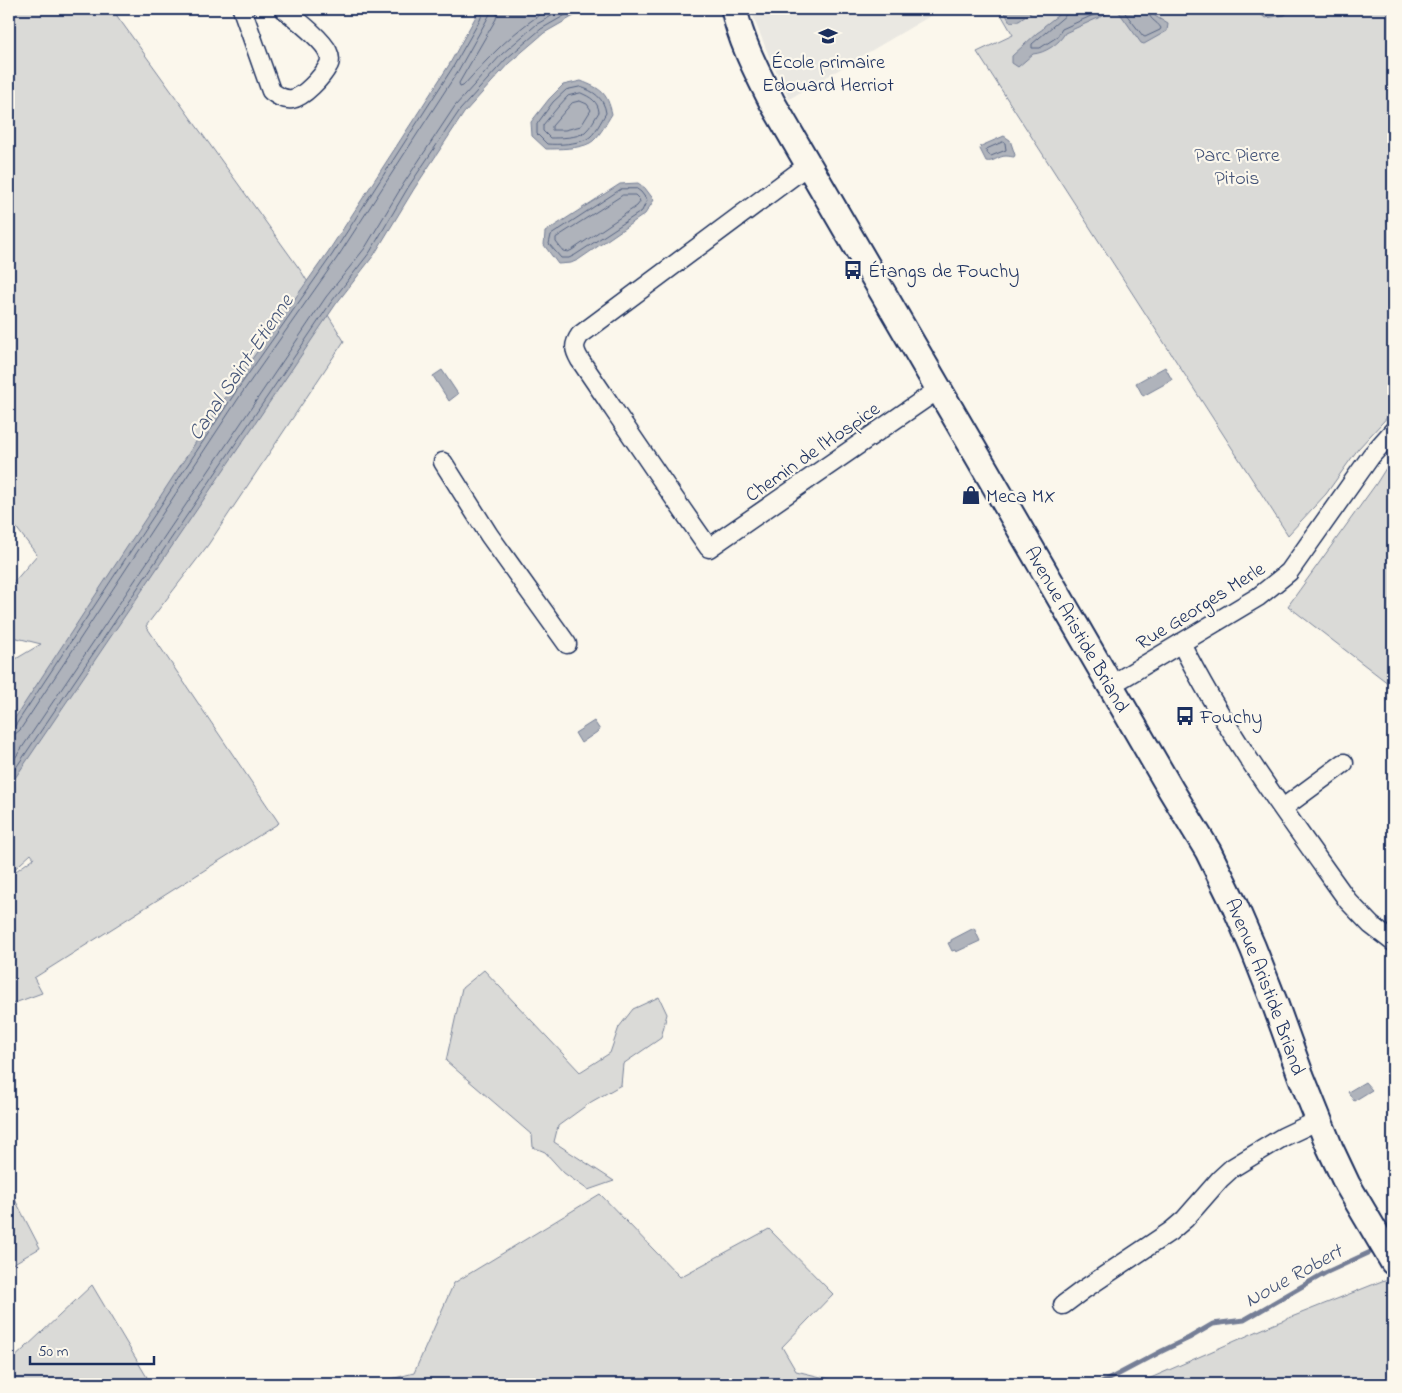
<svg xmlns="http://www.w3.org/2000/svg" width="1402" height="1393" font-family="'Indie Flower',sans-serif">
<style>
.built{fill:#eae8e2}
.green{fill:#dadad7;stroke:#7a849a}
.water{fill:#afb3bb;stroke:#747e96}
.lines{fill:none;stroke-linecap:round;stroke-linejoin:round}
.shore{stroke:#566483;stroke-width:1}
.stream{stroke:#747e96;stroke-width:5}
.street-casing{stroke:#1b2f5e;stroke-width:21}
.secondary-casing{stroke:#1b2f5e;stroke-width:29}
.street{stroke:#fbf7ec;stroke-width:18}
.secondary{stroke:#fbf7ec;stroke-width:25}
.labels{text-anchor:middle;stroke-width:4.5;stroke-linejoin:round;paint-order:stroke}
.poi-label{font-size:20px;fill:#1b2f5e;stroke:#fbf7ec;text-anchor:start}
.park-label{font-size:20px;fill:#415176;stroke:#fbf7ec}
.street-label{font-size:20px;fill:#1b2f5e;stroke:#fbf7ec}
.water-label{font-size:21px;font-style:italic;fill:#47577a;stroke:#fbf7ec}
</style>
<rect width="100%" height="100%" fill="#fbf7ec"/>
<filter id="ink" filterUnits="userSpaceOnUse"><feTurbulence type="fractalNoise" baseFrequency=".02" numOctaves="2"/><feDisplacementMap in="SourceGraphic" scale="10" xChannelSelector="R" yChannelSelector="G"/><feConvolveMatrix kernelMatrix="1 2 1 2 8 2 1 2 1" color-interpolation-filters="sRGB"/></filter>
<g filter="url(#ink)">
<path class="built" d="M 750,9 L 942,9 L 789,99 L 769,56 Z"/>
<g class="green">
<path d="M 9,9 L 112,9 L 301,271 L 344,341 L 208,545 L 146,626 L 279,823 L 34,978 L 42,993 L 9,1005 L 9,876 L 34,858 L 31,854 L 9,874 L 9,663 L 41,644 L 9,636 L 9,588 L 37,555 L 9,518 Z"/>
<path d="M 998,9 L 1393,9 L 1393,411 L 1358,449 L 1326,494 L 1288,535 L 977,52 L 1013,35 Z"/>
<path d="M 1393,457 L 1393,687 L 1288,606 L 1376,484 Z"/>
<path d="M 484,970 L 580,1072 L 610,1053 L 619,1027 L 633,1009 L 659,997 L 667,1014 L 661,1038 L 623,1064 L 621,1085 L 591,1102 L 558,1126 L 554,1142 L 614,1181 L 588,1190 L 564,1173 L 545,1152 L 533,1147 L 532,1135 L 446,1061 L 462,988 Z"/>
<path d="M 9,1188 L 40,1248 L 9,1266 Z"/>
<path d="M 600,1194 L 680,1277 L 769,1229 L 833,1294 L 782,1347 L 796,1371 L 850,1384 L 372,1384 L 414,1373 L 454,1283 Z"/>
<path d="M 1387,1279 L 1393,1290 L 1393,1384 L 1137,1384 L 1274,1324 Z"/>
<path d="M 92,1285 L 151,1384 L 9,1384 L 9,1363 Z"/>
</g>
<g class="water">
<path d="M 480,9 L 586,9 L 544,33 L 509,63 L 464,113 L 414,189 L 374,255 L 336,304 L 9,787 L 9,727 L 232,387 L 328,252 L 449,65 Z"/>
<path d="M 1003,9 L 1036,9 L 1019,21 L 1010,22 Z"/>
<path d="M 1066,9 L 1108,9 L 1109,13 L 1065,33 C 1059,44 1045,53 1033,54 L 1018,67 L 1012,63 L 1012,56 L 1037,33 L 1043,29 L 1044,26 Z"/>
<path d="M 1115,9 L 1152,9 L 1155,16 L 1168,24 L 1167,31 L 1144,44 L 1141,43 L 1119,12 L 1115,11 Z"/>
<path d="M 1255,9 L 1292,9 L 1285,15 L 1265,18 Z"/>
<path d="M 581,81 C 601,89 607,92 612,114 C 607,122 598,139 590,143 C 579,149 558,149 546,149 L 532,136 L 531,122 L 549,99 L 563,85 Z"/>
<path d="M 1004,136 L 1010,140 L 1015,155 L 1014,157 C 1012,157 1009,156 1006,156 C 998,156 993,163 986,161 L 980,149 L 981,146 Z"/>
<path d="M 638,183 L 645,188 L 654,200 L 645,214 L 578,260 L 571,263 L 558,264 L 544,245 L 545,232 L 620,184 Z"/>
<path d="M 1165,367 L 1172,380 L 1143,396 L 1136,383 Z"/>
<path d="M 442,370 L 458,394 L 449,401 L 433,376 Z"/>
<path d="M 594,721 L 600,730 L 581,743 L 575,733 Z"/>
<path d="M 974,928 L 980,941 L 956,952 L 955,950 L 952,951 L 948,943 L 951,942 L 951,940 Z"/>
<path d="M 1365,1082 L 1372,1090 L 1354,1101 L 1348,1092 Z"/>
</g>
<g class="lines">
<g class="shore">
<path d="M 498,9 L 496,19 L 459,83 L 460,87 L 463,86 C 489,57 515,29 549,9"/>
<path d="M 1069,9 L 1067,14 L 1032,44 L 1032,48 L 1040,48 L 1057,37 L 1062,29 L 1102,11 L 1104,9"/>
<path d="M 1122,9 L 1143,36 L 1145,37 L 1160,30 L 1161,28 C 1156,20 1149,21 1148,9"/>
<path d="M 580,87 C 594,91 604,98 606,113 C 601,121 595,135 587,139 C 576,144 559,145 547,144 L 537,134 L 537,124 L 553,102 L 566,90 Z"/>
<path d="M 581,93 C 590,97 598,101 599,112 C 595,118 591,127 585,132 C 578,138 559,138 550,138 L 543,131 L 543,125 L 558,107 L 568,96 Z"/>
<path d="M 580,101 L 587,104 L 591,110 L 581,126 L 565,130 L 552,130 L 552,126 L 572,103 Z"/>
<path d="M 1003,142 L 1005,143 L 1006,150 L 991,156 L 989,155 L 986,151 L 987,149 Z"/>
<path d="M 637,189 L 641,192 L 647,200 L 642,211 L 575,255 L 569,258 L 561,258 L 549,244 L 551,235 L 621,189 Z"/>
<path d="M 623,195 L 635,195 L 639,199 L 640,202 L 637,206 L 572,250 L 568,252 L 563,251 L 556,242 L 556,238 Z"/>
<path d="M 9,729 L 12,729 L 15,726 L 237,390 L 332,255 L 453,67 L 480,20 L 484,9"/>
<path d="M 9,735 L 15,734 L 20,730 L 242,393 L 337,258 L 458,71 L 485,23 L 490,14 L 490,9"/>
<path d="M 9,767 L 326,297 L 365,248 L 404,183 L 455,106 L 502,54 L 537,24 L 564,9"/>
<path d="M 9,778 L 332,301 L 370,252 L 409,186 L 460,110 L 506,59 L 541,29 L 576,9"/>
</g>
<path class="stream" d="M 1100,1384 L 1162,1351 L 1189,1338 L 1213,1324 L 1244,1320 L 1325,1273 L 1377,1249"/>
<g class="street-casing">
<g id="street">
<path d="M 242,9 L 271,91 C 278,96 283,100 292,99 C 304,97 322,77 328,66 C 331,62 330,56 328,52 C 323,40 295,18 284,9"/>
<path d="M 808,165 L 580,335 C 573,345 574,350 580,360 C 623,423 665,486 709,548 L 939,389"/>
<path d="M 443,462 L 489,535 L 567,644"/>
<path d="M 1181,643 C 1227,735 1289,818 1348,901 L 1371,925 L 1393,942"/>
<path d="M 1111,685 L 1258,597 L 1289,572 L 1371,456 L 1393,431"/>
<path d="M 1283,808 L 1344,763"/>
<path d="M 1063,1305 L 1083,1290 L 1171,1231 L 1185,1219 L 1220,1179 L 1232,1168 L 1283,1137 L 1319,1120"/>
</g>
</g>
<g class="secondary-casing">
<g id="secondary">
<path id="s1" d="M 734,9 C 741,42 757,72 772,102 L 969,441 L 1171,790 L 1208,851 L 1234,904 L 1253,948 L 1275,1004 L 1301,1076 L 1330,1148 L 1347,1184 L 1393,1262"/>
</g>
</g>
<use href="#street" class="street"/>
<use href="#secondary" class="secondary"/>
</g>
</g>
<defs>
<g id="school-bare" transform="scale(1.5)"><path d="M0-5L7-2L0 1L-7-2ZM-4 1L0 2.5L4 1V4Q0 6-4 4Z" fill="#1b2f5e" stroke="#fbf7ec" stroke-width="2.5" paint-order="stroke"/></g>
<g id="bus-bare" transform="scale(1.5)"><path d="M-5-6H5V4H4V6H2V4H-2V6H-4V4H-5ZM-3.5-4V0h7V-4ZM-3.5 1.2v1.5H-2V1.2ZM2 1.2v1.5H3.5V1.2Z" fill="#1b2f5e" stroke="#fbf7ec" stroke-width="2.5" paint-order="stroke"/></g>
<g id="shop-bare" transform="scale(1.5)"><path d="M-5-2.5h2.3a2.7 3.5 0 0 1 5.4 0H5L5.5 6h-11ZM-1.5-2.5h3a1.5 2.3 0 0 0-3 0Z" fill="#1b2f5e" stroke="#fbf7ec" stroke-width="2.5" paint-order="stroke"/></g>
</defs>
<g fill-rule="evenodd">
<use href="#school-bare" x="828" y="36"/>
<use href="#bus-bare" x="853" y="270"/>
<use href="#shop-bare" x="971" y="495"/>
<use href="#bus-bare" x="1185" y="716"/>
</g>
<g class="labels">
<g class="poi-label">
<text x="828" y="68" text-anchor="middle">École primaire<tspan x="828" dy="23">Edouard Herriot</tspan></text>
<text x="868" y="277">Étangs de Fouchy</text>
<text x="986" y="502">Meca MX</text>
<text x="1200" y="723">Fouchy</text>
</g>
<g class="park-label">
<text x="1237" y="161">Parc Pierre<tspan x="1237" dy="23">Pitois</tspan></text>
</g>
<g class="street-label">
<text transform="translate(812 451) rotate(-35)" y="7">Chemin de l'Hospice</text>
<text transform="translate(1200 605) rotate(-32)" y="7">Rue Georges Merle</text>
<text dy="7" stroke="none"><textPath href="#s1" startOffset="710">Avenue Aristide Briand</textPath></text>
<text dy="7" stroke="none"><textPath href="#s1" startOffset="1115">Avenue Aristide Briand</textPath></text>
</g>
<g class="water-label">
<text transform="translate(240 367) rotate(-56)" y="7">Canal Saint-Etienne</text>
<text transform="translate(1293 1275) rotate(-29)" y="7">Noue Robert</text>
</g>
</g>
<rect width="1402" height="1393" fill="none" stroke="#fbf7ec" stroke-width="30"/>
<rect x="15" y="15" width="1372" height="1363" fill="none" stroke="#1b2f5e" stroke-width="2" filter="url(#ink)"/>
<path d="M30 1356v8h124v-8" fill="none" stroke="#1b2f5e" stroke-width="2.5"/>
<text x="38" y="1356" font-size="15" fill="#1b2f5e" stroke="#fbf7ec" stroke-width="4" paint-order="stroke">50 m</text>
</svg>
